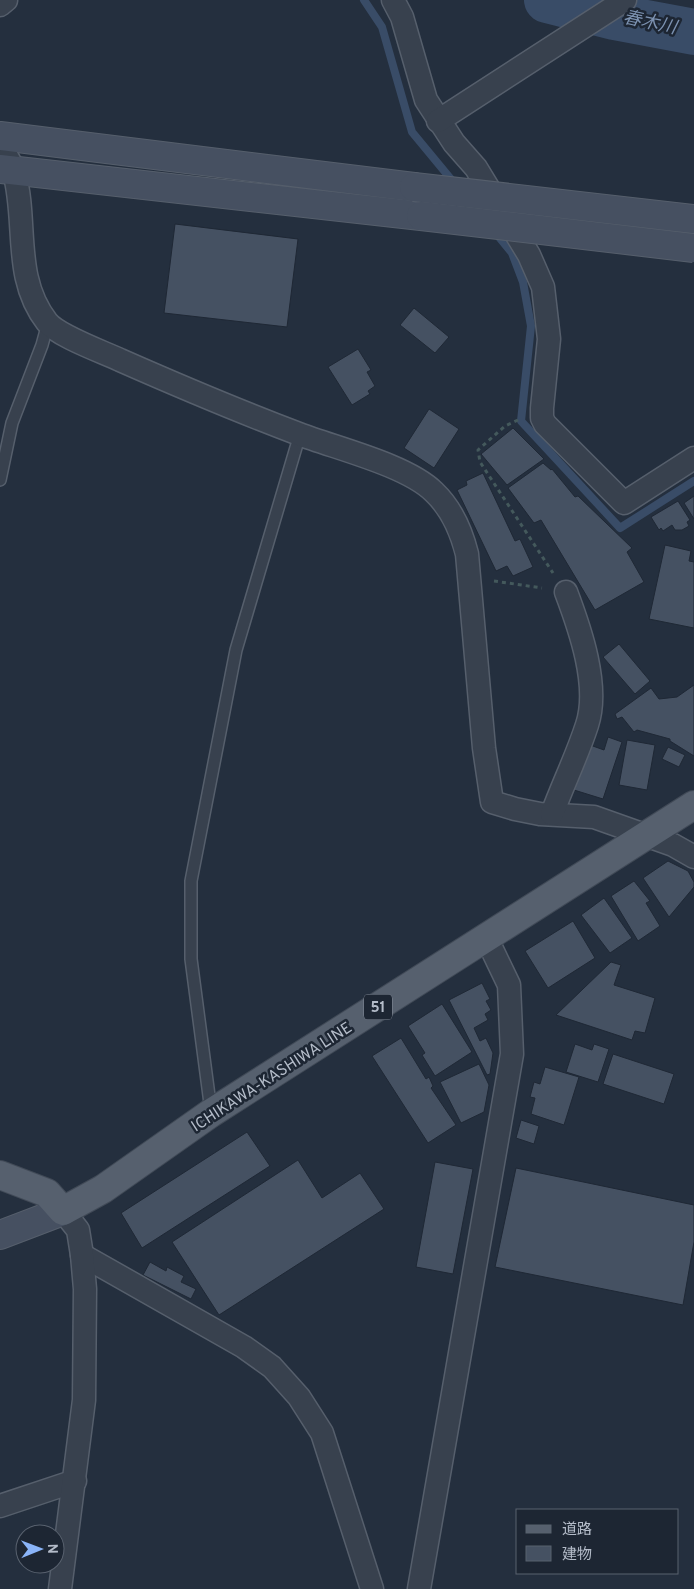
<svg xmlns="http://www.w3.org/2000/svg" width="694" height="1589" font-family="Overpass,'Noto Sans JP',sans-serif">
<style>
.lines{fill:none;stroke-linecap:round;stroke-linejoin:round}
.stream{stroke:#394c67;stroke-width:8}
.river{stroke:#394c67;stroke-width:46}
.building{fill:#455162;stroke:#1f2835}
.lane-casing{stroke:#565f6c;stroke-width:14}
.street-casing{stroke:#565f6c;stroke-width:25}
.secondary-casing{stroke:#565f6c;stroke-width:30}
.primary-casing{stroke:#414a57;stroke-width:30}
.path{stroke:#44595c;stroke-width:3;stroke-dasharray:4 4;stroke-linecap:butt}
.lane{stroke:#38414e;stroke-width:11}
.street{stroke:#38414e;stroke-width:22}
.secondary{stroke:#465061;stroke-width:28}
.primary{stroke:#56606e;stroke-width:28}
.secondary-bridge-casing{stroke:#565f6c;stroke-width:30;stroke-linecap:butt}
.secondary-bridge{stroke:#465061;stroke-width:28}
.labels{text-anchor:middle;stroke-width:5;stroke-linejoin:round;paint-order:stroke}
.shield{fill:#1d2633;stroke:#878f9c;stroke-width:1}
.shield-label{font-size:15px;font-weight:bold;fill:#b4bcc9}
.street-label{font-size:16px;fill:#b4bcc9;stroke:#1d2633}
.water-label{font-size:18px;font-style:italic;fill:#7c92b1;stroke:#1d2633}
</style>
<rect width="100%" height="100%" fill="#242f3e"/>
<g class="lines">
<g class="stream">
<path d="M 364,0 L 382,27 L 412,132 L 455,184"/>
<path d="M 494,231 L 512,253 L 523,282 L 531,326 L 521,421 L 620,528 L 694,481"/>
</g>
<path class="river" d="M 547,0 L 614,17 L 694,32"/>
</g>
<g class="building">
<path d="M 175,224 L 298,239 L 287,327 L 164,313 Z"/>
<path d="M 414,308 L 449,337 L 435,353 L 400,325 Z"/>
<path d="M 358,349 L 371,370 L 367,372 L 375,386 L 368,391 L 370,394 L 352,405 L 328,367 Z"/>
<path d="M 429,409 L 459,429 L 434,468 L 404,448 Z"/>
<path d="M 513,428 L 544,459 L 507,485 L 481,454 Z"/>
<path d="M 543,463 L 551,470 L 552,469 L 575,497 L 578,496 L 632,548 L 627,552 L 644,582 L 595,610 L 541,520 L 534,523 L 508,488 Z"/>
<path d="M 483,473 L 515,541 L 520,539 L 533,567 L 513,576 L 507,566 L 496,571 L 457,490 L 467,485 L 466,481 Z"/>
<path d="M 694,496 L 694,519 L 684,503 Z"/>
<path d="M 678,501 L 690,520 L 687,522 L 689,526 L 682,530 L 675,530 L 672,525 L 663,531 L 661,528 L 659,530 L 651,517 Z"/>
<path d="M 665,545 L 691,551 L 689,561 L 694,562 L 694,628 L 649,619 Z"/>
<path d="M 619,644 L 650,681 L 635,694 L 603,657 Z"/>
<path d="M 694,685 L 694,756 L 670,741 L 670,739 L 637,730 L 634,732 L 622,717 L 617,719 L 615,714 L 651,688 L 659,699 L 677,697 Z"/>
<path d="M 608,737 L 622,742 L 603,799 L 574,790 L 590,745 L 604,750 Z"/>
<path d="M 627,740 L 655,745 L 647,790 L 619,785 Z"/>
<path d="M 668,747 L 685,755 L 679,767 L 662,759 Z"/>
<path d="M 668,861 L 688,871 L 694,882 L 694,887 L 669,917 L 643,878 Z"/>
<path d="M 634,881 L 650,901 L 646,903 L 660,926 L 638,941 L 611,896 Z"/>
<path d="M 604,898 L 632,938 L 610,953 L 581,915 Z"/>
<path d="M 573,921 L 595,958 L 548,988 L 525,951 Z"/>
<path d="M 611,962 L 621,965 L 614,985 L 655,998 L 645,1033 L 635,1031 L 632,1040 L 556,1015 Z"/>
<path d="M 482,983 L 490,999 L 486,1001 L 491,1010 L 485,1014 L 488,1020 L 474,1028 L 480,1041 L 486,1038 L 493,1053 L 490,1074 L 487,1075 L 449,1000 Z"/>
<path d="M 442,1004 L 472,1052 L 435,1076 L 422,1055 L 425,1053 L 408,1026 Z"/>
<path d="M 401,1038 L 426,1079 L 429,1077 L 433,1086 L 431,1088 L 456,1125 L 428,1143 L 372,1056 Z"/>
<path d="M 575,1044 L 592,1050 L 594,1044 L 609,1049 L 598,1082 L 566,1072 Z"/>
<path d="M 613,1054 L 674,1074 L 664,1104 L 603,1084 Z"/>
<path d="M 479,1064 L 489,1085 L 484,1112 L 461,1123 L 440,1082 Z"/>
<path d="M 545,1067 L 579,1077 L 564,1125 L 531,1114 L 535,1098 L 530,1097 L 534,1082 L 540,1084 Z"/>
<path d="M 521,1120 L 539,1126 L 534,1144 L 516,1138 Z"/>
<path d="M 247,1132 L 270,1166 L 142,1248 L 121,1213 Z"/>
<path d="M 298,1160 L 322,1198 L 360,1173 L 384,1209 L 219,1315 L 172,1242 Z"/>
<path d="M 435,1162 L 473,1169 L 453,1274 L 416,1267 Z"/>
<path d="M 516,1168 L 694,1205 L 694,1242 L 683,1305 L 495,1267 Z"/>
<path d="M 150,1262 L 166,1271 L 167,1267 L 184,1276 L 181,1282 L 196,1289 L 191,1299 L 143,1275 Z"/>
</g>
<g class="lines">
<g class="lane-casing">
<g id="lane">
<path d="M 0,480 L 12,423 L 42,345 L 48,323"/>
<path d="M 211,1111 L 191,959 L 191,881 L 236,650 L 300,434"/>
</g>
</g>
<g class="street-casing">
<g id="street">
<path d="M 393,0 L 402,17 L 426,100 L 454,143 L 476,168 L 529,255 L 543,287 L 549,339 L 542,408 L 542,418 L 545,424 L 624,503 L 694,458"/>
<path d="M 0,5 L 6,0"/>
<path d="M 438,121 L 625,0"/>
<path d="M 0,146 C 5,154 12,163 14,172 C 28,222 12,277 47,322 C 58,336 103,352 120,360 C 179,386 238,411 299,434 C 335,448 407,465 434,492 C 452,509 461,530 467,554 L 484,748 L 492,802 L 515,809 L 540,814 L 594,817 L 673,845 L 694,857"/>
<path d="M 552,814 C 563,784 577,756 587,725 C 600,686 580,629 566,592"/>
<path d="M 82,1255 L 244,1347 L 272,1367 L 299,1397 L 322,1433 L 372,1589"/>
<path d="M 0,1506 L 75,1481"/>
<path d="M 60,1589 L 84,1400 L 85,1289 L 82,1255 L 78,1230 L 63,1211"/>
<path d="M 419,1589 L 512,1054 L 509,985 L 486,937"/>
</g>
</g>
<g class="secondary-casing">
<g id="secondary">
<path d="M 0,136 L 414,187"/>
<path d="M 0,169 L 421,216"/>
<path d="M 0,1235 L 63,1211"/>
</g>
</g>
<g class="primary-casing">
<path id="primary" d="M 0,1175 L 47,1193 L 63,1211 L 103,1189 L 211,1113 L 694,805"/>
</g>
<g class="path">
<path d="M 518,420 L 505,426 L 478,450 L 480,462 L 553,573"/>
<path d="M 494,581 L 542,588"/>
</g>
<use href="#lane" class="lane"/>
<use href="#street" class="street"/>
<use href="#secondary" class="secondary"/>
<use href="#primary" class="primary"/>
<g class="secondary-bridge-casing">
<g id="secondary-bridge">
<path d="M 414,187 L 694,219"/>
<path d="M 421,216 L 694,248"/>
</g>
</g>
<use href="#secondary-bridge" class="secondary-bridge"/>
</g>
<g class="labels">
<rect class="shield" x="364" y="994.5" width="28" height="25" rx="4"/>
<g class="shield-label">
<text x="378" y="1012">51</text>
</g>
<g class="street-label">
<text transform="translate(271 1076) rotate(-33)" y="6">ICHIKAWA-KASHIWA LINE</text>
</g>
<g class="water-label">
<text transform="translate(650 22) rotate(12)" y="6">春木川</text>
</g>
</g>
<rect x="516" y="1509" width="162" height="65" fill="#1d2633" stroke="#59626f"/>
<rect x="526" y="1525" width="25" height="8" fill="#56606e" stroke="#59626f"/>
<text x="562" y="1534" font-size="15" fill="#b4bcc9">道路</text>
<rect x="526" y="1546" width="25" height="15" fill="#455162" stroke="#59626f"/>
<text x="562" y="1559" font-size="15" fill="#b4bcc9">建物</text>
<g transform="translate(40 1549) rotate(89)"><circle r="24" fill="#1d2633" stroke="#59626f"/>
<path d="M0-4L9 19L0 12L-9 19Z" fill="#8ab4f8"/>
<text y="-8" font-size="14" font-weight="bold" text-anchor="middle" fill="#b4bcc9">N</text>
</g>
</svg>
